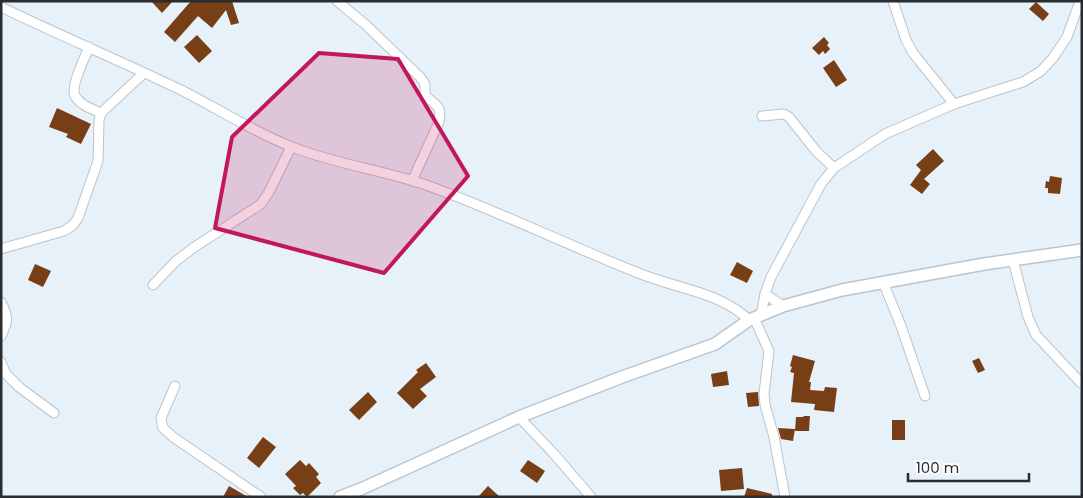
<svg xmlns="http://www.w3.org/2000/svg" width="1083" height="498" font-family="Poppins,sans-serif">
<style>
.building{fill:#783e15}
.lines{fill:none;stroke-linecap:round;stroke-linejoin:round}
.minor-casing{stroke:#bbc4cc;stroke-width:11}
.tertiary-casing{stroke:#bbc4cc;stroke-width:14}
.minor{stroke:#fff;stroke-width:9}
.tertiary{stroke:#fff;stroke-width:11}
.marked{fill:#c2185b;fill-opacity:0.2;stroke:#c2185b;stroke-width:4;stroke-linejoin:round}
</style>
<rect width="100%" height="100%" fill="#e7f1f9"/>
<g class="building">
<path d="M 151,1 L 173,1 L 162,13 Z"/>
<path d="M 191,1 L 232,1 L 239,23 L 231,25 L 226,10 L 212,28 L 198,16 L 175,42 L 164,32 Z"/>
<path d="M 1036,2 L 1049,14 L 1043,21 L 1029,9 Z"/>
<path d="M 197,35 L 212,51 L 199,63 L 184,47 Z"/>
<path d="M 824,37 L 829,43 L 827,45 L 830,49 L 825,54 L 823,51 L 819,55 L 812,48 Z"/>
<path d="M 834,60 L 847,80 L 836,87 L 823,68 Z"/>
<path d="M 57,108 L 91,124 L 81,144 L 66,137 L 68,134 L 49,127 Z"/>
<path d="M 933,149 L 944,161 L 924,179 L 930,184 L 922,194 L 910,185 L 921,170 L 916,165 Z"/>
<path d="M 1050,176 L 1062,178 L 1060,194 L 1048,193 L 1048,188 L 1045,188 L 1046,181 L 1049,182 Z"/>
<path d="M 737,262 L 753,271 L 747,283 L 730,275 Z"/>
<path d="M 35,264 L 51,271 L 43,287 L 28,280 Z"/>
<path d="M 793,355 L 815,361 L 809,382 L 811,382 L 810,390 L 824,391 L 825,387 L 837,388 L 834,412 L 814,410 L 815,404 L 791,402 L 794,373 L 790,372 L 792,367 L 790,366 Z"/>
<path d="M 979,358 L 985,370 L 978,373 L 972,361 Z"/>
<path d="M 426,363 L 436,377 L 420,389 L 427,396 L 413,409 L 397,393 L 418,372 L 416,370 Z"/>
<path d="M 727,371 L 729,385 L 713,387 L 711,374 Z"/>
<path d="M 368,392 L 377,402 L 359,420 L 349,410 Z"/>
<path d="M 758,392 L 759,406 L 748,407 L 746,393 Z"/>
<path d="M 804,416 L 810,416 L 809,431 L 795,431 L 796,417 L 803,417 Z"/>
<rect x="892" y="420" width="13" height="20"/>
<path d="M 778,428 L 795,429 L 793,441 L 781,439 Z"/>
<path d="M 263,437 L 276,447 L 259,468 L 247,458 Z"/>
<path d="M 300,460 L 306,466 L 309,463 L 319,474 L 316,477 L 321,483 L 307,497 L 303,493 L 300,495 L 293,488 L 296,486 L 285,474 Z"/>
<path d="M 528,460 L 545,471 L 537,483 L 520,471 Z"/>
<path d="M 742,468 L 744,489 L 721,491 L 719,470 Z"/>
<path d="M 229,486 L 248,497 L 223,497 Z"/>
<path d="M 488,486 L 500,497 L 478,497 Z"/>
<path d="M 747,488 L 772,494 L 772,497 L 744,497 Z"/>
</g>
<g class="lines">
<g class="minor-casing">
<g id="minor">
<path d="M 337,1 L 366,25 L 420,77 L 425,84 L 425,95 C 436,107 442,104 439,122 L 412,181"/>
<path d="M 893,1 L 906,40 L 913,53 L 954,104"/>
<path d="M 1,7 C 61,36 123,62 183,91 C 220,110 254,132 292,147 C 335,164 382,170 426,185 C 499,211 569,246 641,274 C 678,289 720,292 749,320"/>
<path d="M 89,47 C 85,57 70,87 75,96 C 80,105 92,109 101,113"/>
<path d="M 762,116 L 784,114 L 789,117 L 816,151 L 834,168"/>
<path d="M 1,249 L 64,231 L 73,225 L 78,218 L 98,161 L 99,120 L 101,113 L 144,73"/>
<path d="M 1013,260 L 1028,317 L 1036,335 L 1082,384"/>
<path d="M 883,282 L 901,326 L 925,396"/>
<path d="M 153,285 L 175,262 L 193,248 L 261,204 L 269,192 L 291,147"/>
<path d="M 765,294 L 783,306"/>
<path d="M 1,302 C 9,318 8,321 1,336"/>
<path d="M 761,315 L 765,294 L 771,277 L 821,184 L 834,168 L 885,134 L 954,104 L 1023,82 L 1041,71 L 1053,58 L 1067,37 L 1080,1"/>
<path d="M 754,318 L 769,351 L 764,394 L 765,405 L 774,437 L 785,497"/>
<path d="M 1,362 L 6,374 L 19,387 L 54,413"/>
<path d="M 175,386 L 161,418 L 163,428 L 173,437 L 261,497"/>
<path d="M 519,417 L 555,455 L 591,497"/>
</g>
</g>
<g class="tertiary-casing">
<path id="tertiary" d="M 340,497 L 361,489 L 519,417 L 622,377 L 715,344 L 749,320 L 783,306 L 842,290 L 984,264 L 1082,250"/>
</g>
<use href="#minor" class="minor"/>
<use href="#tertiary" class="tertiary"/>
</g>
<path class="marked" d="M 319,53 L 398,59 L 468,176 L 384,273 L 215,228 L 232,137 Z"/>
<rect width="1083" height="498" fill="none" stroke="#292c30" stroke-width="5"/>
<path d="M908 473v8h121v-8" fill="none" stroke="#292c30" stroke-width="2.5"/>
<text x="916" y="473" font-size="15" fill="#292c30" stroke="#fbfdff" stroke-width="4" paint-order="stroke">100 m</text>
</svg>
